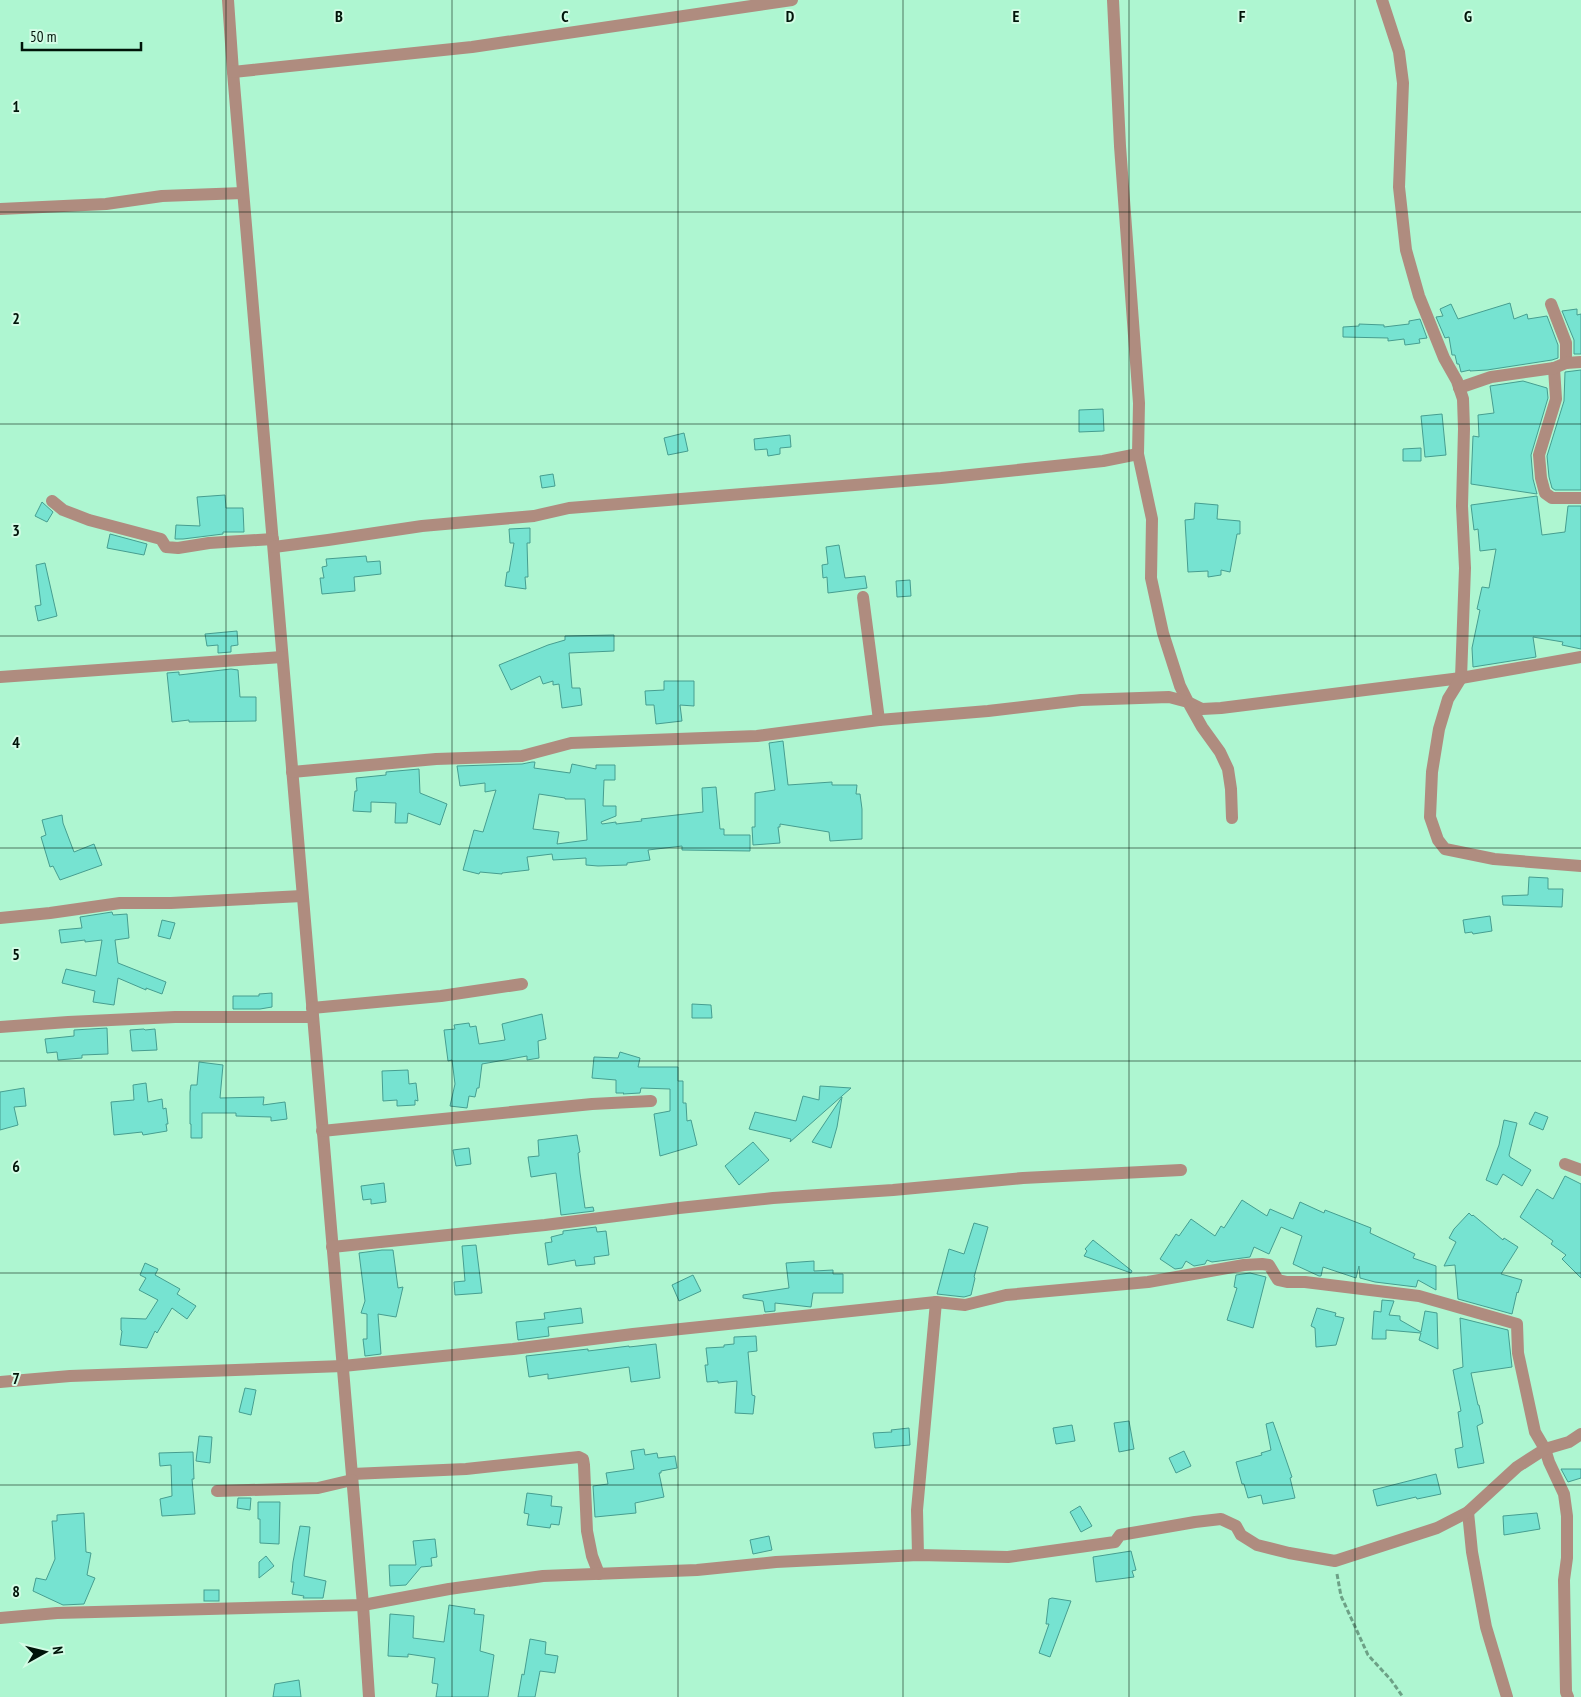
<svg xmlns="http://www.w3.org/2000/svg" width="1581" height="1697" font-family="'PT Sans Narrow',sans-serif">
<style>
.building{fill:#76e3d1;stroke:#469e90;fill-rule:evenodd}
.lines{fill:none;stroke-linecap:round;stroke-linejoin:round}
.path{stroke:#6da186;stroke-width:3;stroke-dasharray:5 2.5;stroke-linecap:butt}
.minor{stroke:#af8c7f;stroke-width:12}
.grid{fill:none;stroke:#001409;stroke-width:1;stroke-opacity:0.55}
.grid-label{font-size:16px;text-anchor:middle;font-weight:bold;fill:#001409;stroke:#d2fce5;stroke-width:4;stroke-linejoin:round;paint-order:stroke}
</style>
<rect width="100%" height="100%" fill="#aef6d1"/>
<g class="building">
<path d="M 1510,303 L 1514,319 L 1527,314 L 1528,319 L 1547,316 L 1558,345 L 1558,358 L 1552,360 L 1487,370 L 1470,371 L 1470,370 L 1461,372 L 1459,364 L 1457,364 L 1455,355 L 1452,355 L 1449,337 L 1445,338 L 1436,317 L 1443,316 L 1440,309 L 1451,304 L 1458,319 Z"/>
<path d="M 1577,309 L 1577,315 L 1581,314 L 1581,354 L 1574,354 L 1574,340 L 1562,311 Z"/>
<path d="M 1420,319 L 1427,338 L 1419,339 L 1420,343 L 1405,345 L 1404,339 L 1388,341 L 1388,338 L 1343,337 L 1343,327 L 1359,326 L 1359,324 L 1384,325 L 1384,327 L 1409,324 L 1409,321 Z"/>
<path d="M 1581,370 L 1581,490 L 1555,490 L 1552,488 L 1549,477 L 1547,456 L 1564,401 L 1565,372 Z"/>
<path d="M 1523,381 L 1547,388 L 1548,398 L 1531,455 L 1533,479 L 1537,494 L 1471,484 L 1473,436 L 1479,437 L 1478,415 L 1494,413 L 1490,386 Z"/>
<path d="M 1103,409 L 1104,431 L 1079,432 L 1079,410 Z"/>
<path d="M 1442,414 L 1446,455 L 1425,457 L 1421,416 Z"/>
<path d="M 684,433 L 688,451 L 668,455 L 664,438 Z"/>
<path d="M 790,435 L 791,447 L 780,448 L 780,454 L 768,456 L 767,449 L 755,450 L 754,439 Z"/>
<path d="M 1421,448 L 1421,461 L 1403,461 L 1403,449 Z"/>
<path d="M 553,474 L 555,486 L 542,488 L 540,476 Z"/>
<path d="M 225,495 L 226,508 L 243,508 L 244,532 L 223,532 L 223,534 L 183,539 L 175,539 L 176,525 L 200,526 L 197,497 Z"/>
<path d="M 1537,496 L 1542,535 L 1565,532 L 1568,506 L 1581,506 L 1581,649 L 1562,645 L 1563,642 L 1533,637 L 1536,657 L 1473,667 L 1472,648 L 1480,610 L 1477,609 L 1482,587 L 1489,588 L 1496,549 L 1480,551 L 1478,529 L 1474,530 L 1471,505 Z"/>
<path d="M 42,502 L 53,512 L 47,522 L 35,516 Z"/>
<path d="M 1195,503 L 1218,505 L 1217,519 L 1240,521 L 1240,534 L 1237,534 L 1230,572 L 1221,570 L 1221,575 L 1208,577 L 1208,571 L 1188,572 L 1185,520 L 1194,519 Z"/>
<path d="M 530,528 L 530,543 L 527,543 L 528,577 L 525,577 L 526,589 L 505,586 L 507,572 L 509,572 L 514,543 L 510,543 L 509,529 Z"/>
<path d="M 110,534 L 147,544 L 144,555 L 107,548 Z"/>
<path d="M 839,545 L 845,578 L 865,576 L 867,588 L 828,593 L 827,577 L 823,578 L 822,565 L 828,564 L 826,547 Z"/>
<path d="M 366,556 L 367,562 L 380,561 L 381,574 L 354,577 L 355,591 L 322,594 L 320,578 L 324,578 L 322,567 L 327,566 L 326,559 Z"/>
<path d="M 45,563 L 57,616 L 38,621 L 35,606 L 41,605 L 36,565 Z"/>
<path d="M 910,580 L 911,596 L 897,597 L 896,581 Z"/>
<path d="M 237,631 L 238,645 L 231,646 L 231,652 L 218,653 L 218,645 L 207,646 L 205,634 Z"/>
<path d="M 614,635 L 614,651 L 569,653 L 572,688 L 580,688 L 582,705 L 562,708 L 559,684 L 553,685 L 553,681 L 543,684 L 540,676 L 511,690 L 499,665 L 548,645 L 565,640 L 565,636 Z"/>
<path d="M 231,669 L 238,670 L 240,697 L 256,697 L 256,721 L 189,722 L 189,720 L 172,722 L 167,673 L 179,672 L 179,675 Z"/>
<path d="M 664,681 L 694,681 L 694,706 L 680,705 L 682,721 L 656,724 L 654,705 L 646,705 L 645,691 L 664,690 Z"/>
<path d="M 783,741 L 788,785 L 832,782 L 832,785 L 857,785 L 856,794 L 860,794 L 862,809 L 862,839 L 830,841 L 829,832 L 780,824 L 780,827 L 778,827 L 780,843 L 753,845 L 752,827 L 755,827 L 755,793 L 775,790 L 769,743 Z"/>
<path d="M 532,762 L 535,762 L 534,768 L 570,773 L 572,764 L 596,769 L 596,765 L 615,765 L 615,780 L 604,780 L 603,806 L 616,806 L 616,816 L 601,822 L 602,824 L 616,822 L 616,824 L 642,821 L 641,819 L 703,812 L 702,788 L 716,787 L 720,829 L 724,829 L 724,835 L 750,835 L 750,851 L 682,850 L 682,846 L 648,850 L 650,860 L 627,863 L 627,865 L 598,866 L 586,865 L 586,858 L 553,860 L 552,854 L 527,857 L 529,870 L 502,873 L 502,874 L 480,872 L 479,874 L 463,870 L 474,830 L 483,832 L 496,790 L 485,792 L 485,783 L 460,786 L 457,766 L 522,764 ZM 539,794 L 565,798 L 565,799 L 585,799 L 587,840 L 557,844 L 559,832 L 533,829 Z"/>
<path d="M 419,769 L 420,793 L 447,804 L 440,825 L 408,813 L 407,823 L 395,823 L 396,803 L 371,802 L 371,812 L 353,811 L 355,791 L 357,791 L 356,778 L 386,775 L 386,772 Z"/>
<path d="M 62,815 L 63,823 L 74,852 L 94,844 L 102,865 L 60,880 L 53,866 L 50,867 L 41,837 L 46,835 L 42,820 Z"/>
<path d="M 1529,877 L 1548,878 L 1548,889 L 1563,889 L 1562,907 L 1503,905 L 1502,896 L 1528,895 Z"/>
<path d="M 112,912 L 113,915 L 127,914 L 129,938 L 115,940 L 118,963 L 166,982 L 162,994 L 146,988 L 146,990 L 118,978 L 114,1005 L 93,1002 L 95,991 L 62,983 L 66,969 L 96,976 L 102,940 L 85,942 L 85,940 L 61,943 L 59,930 L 82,928 L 80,917 Z"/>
<path d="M 1490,916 L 1492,931 L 1473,934 L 1472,932 L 1465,933 L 1463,920 Z"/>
<path d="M 162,920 L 175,923 L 170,939 L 158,936 Z"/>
<path d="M 272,993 L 272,1007 L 260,1009 L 233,1009 L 233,996 L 259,996 L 259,994 Z"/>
<path d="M 692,1004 L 711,1005 L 712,1018 L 692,1018 Z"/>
<path d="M 542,1014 L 546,1039 L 538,1041 L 539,1058 L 527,1060 L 527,1056 L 482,1064 L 479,1088 L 477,1088 L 475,1097 L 469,1096 L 467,1108 L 450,1106 L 455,1084 L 452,1060 L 448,1061 L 444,1030 L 455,1029 L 454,1025 L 469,1023 L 470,1027 L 476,1026 L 479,1044 L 505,1040 L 502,1024 Z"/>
<path d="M 107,1028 L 108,1054 L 82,1055 L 82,1058 L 58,1060 L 57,1052 L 47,1053 L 45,1039 L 74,1036 L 74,1030 Z"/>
<path d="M 144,1029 L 145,1030 L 155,1029 L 157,1050 L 132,1051 L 130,1030 Z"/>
<path d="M 620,1052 L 640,1058 L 638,1067 L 678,1067 L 678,1081 L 683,1081 L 683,1103 L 686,1103 L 687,1121 L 691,1120 L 697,1145 L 660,1156 L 654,1114 L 670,1111 L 670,1089 L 641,1088 L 640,1093 L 623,1094 L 624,1093 L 616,1093 L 616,1080 L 592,1078 L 594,1057 L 618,1058 Z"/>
<path d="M 199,1062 L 223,1065 L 220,1098 L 264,1097 L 263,1105 L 285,1102 L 287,1119 L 271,1121 L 271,1117 L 236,1116 L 236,1113 L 202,1113 L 202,1138 L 191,1138 L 191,1124 L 190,1124 L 190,1092 L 191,1085 L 197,1085 Z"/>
<path d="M 408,1070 L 409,1084 L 416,1083 L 418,1101 L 415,1100 L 415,1105 L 397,1106 L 397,1100 L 383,1101 L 382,1071 Z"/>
<path d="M 146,1083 L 148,1102 L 162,1099 L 163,1109 L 166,1108 L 168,1124 L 166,1124 L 167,1131 L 143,1135 L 142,1132 L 114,1135 L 111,1102 L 134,1100 L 133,1085 Z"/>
<path d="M 820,1086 L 851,1088 L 790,1142 L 791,1139 L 749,1129 L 755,1112 L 796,1121 L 803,1096 L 819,1100 Z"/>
<path d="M 24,1088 L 26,1106 L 14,1107 L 18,1125 L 0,1130 L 0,1092 Z"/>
<path d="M 842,1097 L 837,1127 L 831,1148 L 812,1142 Z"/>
<path d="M 1535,1112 L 1548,1117 L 1543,1130 L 1529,1124 Z"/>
<path d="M 1504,1120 L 1517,1123 L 1509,1155 L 1510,1157 L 1531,1170 L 1522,1186 L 1503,1174 L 1497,1185 L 1486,1180 L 1499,1145 Z"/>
<path d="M 577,1135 L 580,1152 L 578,1153 L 580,1173 L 585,1208 L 593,1207 L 594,1211 L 561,1215 L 556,1173 L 531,1177 L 528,1157 L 539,1156 L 538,1140 Z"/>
<path d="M 753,1142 L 769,1160 L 739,1185 L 725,1166 Z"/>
<path d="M 469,1148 L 471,1164 L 456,1166 L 453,1150 Z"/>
<path d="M 1565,1176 L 1581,1184 L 1581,1278 L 1562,1259 L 1566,1255 L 1551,1244 L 1553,1241 L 1520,1217 L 1537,1189 L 1553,1199 Z"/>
<path d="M 384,1183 L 386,1202 L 371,1204 L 371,1199 L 363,1200 L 361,1186 Z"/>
<path d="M 1242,1200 L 1267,1216 L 1270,1209 L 1293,1219 L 1300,1202 L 1324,1213 L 1325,1210 L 1371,1228 L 1370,1233 L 1415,1254 L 1413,1258 L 1436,1266 L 1436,1290 L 1418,1280 L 1416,1287 L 1375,1282 L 1360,1278 L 1359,1266 L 1356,1278 L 1323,1267 L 1321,1276 L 1319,1276 L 1293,1264 L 1302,1236 L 1281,1227 L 1269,1254 L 1254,1247 L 1250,1257 L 1212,1262 L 1207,1260 L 1205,1264 L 1194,1266 L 1186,1261 L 1182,1268 L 1175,1269 L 1160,1259 L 1176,1234 L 1179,1236 L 1191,1219 L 1215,1236 L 1221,1226 L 1224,1228 Z"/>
<path d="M 1469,1213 L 1472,1216 L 1473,1215 L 1503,1240 L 1504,1238 L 1518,1247 L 1501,1274 L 1522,1280 L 1518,1293 L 1517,1292 L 1512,1314 L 1458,1299 L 1455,1265 L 1444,1266 L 1456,1242 L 1449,1238 L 1454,1229 Z"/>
<path d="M 974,1223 L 988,1227 L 974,1277 L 975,1278 L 971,1295 L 964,1297 L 937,1294 L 949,1249 L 964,1254 Z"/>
<path d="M 596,1227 L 597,1232 L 606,1231 L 609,1255 L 594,1257 L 595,1264 L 576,1266 L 575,1260 L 548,1265 L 545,1243 L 552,1242 L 551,1237 L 563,1234 L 563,1231 Z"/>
<path d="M 1093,1240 L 1132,1271 L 1131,1273 L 1084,1256 L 1087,1251 L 1085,1249 Z"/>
<path d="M 476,1245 L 482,1293 L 455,1295 L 454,1282 L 465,1281 L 462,1246 Z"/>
<path d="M 382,1250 L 393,1250 L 398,1288 L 403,1287 L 396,1317 L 378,1314 L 381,1354 L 365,1356 L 363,1339 L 367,1339 L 367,1314 L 361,1313 L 365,1301 L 359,1253 Z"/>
<path d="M 814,1261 L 814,1271 L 833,1270 L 833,1274 L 843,1274 L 843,1293 L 813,1293 L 811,1307 L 775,1303 L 775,1311 L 765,1312 L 763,1301 L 743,1298 L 743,1295 L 789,1288 L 786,1263 Z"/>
<path d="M 145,1263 L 158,1269 L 155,1275 L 180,1289 L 177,1294 L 196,1306 L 187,1319 L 172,1308 L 157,1333 L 155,1331 L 147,1348 L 120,1345 L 122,1331 L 121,1330 L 121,1318 L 146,1319 L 158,1300 L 139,1290 L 146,1278 L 140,1275 Z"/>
<path d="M 1250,1273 L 1266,1277 L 1253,1328 L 1227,1320 L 1237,1288 L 1234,1287 L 1236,1275 Z"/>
<path d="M 693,1275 L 701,1291 L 679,1301 L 672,1285 Z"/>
<path d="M 1382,1300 L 1394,1301 L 1389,1315 L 1400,1316 L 1400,1320 L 1421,1332 L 1425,1311 L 1437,1313 L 1438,1349 L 1419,1340 L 1421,1333 L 1386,1330 L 1386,1339 L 1372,1339 L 1374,1311 L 1381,1312 Z"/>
<path d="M 581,1308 L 583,1323 L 548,1327 L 549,1336 L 518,1340 L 516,1322 L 545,1319 L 544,1313 Z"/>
<path d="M 1317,1308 L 1336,1313 L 1335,1316 L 1344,1318 L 1336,1345 L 1316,1347 L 1315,1328 L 1311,1326 Z"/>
<path d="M 1460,1318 L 1508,1330 L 1512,1367 L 1471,1373 L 1478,1405 L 1479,1405 L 1483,1423 L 1477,1426 L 1484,1463 L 1458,1468 L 1455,1449 L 1463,1447 L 1458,1412 L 1461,1411 L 1453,1370 L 1463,1367 Z"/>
<path d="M 756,1336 L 757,1351 L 748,1352 L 752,1395 L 755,1396 L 753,1414 L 735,1413 L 737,1381 L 718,1383 L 718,1381 L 707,1382 L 705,1365 L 708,1365 L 706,1348 L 724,1347 L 724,1345 L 734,1344 L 734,1337 Z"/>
<path d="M 656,1344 L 660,1378 L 631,1382 L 629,1367 L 548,1379 L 548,1374 L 529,1377 L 526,1356 L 588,1349 L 588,1351 L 629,1346 L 629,1347 Z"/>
<path d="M 245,1388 L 256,1390 L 251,1415 L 239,1412 Z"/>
<path d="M 1129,1421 L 1134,1449 L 1119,1452 L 1114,1423 Z"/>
<path d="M 1273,1422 L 1292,1477 L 1290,1478 L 1295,1498 L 1263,1504 L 1261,1495 L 1248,1498 L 1244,1484 L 1242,1484 L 1236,1462 L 1262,1455 L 1261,1453 L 1271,1450 L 1266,1424 Z"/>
<path d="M 1072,1425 L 1075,1441 L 1056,1444 L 1053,1428 Z"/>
<path d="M 909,1428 L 910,1445 L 875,1448 L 873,1433 L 892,1432 L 891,1430 Z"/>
<path d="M 199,1436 L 212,1437 L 210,1463 L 196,1461 Z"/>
<path d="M 644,1449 L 645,1455 L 657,1453 L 658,1458 L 675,1456 L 677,1468 L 661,1471 L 661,1473 L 659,1473 L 664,1497 L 635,1503 L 636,1513 L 595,1517 L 593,1486 L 608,1484 L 606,1473 L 634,1469 L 631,1451 Z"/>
<path d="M 1184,1451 L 1191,1466 L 1176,1473 L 1169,1458 Z"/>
<path d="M 193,1452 L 194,1479 L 192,1479 L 195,1514 L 162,1516 L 160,1499 L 172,1496 L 171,1465 L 160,1466 L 159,1453 Z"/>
<path d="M 1561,1469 L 1581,1469 L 1581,1478 L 1568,1482 Z"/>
<path d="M 1436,1474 L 1441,1494 L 1417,1499 L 1416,1497 L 1377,1506 L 1373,1490 Z"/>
<path d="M 527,1493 L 552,1496 L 551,1506 L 562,1507 L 559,1525 L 551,1524 L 550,1528 L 527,1525 L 529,1514 L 524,1513 Z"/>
<path d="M 238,1498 L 251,1498 L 250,1510 L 237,1508 Z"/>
<path d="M 258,1502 L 280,1502 L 279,1544 L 260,1543 L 260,1519 L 258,1519 Z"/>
<path d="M 1080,1506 L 1092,1526 L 1081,1532 L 1070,1512 Z"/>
<path d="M 84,1513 L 86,1552 L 91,1553 L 87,1575 L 95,1578 L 84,1604 L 63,1605 L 33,1591 L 36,1578 L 46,1580 L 55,1559 L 52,1521 L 57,1521 L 57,1515 Z"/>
<path d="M 1537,1513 L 1540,1529 L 1504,1535 L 1503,1516 Z"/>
<path d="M 300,1526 L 310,1527 L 304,1576 L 326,1581 L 323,1598 L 303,1598 L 304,1596 L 292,1594 L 294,1582 L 291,1582 L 293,1562 Z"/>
<path d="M 769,1536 L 772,1550 L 753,1554 L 750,1540 Z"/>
<path d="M 435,1539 L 437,1557 L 431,1558 L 432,1566 L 421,1567 L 406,1585 L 390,1586 L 389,1565 L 416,1565 L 413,1541 Z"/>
<path d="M 1131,1551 L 1136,1570 L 1132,1571 L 1134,1577 L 1096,1582 L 1093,1557 Z"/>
<path d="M 266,1556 L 274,1566 L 259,1578 L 259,1562 Z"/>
<rect x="204" y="1590" width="15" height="11"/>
<path d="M 1052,1598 L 1071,1601 L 1050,1657 L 1039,1653 L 1049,1624 L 1046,1624 L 1049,1599 Z"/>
<path d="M 449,1605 L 475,1609 L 474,1614 L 484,1615 L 480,1651 L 494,1655 L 488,1697 L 436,1697 L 438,1684 L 432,1683 L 435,1658 L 408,1654 L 408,1657 L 388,1656 L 390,1614 L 414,1616 L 413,1638 L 444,1642 Z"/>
<path d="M 530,1639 L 546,1642 L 545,1654 L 558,1656 L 555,1673 L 540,1671 L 535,1697 L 518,1697 L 522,1674 L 524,1675 Z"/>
<path d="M 299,1680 L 301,1697 L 273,1697 L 275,1684 Z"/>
</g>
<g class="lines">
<path class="path" d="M 1337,1574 L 1341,1596 L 1368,1655 L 1391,1680 L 1403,1697"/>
<g class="minor">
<path d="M 228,0 L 233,72 L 363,1605 L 369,1697"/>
<path d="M 1113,0 L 1120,146 L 1139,403 L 1138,454 L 1152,519 L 1151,578 L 1163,633 L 1180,686 L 1188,702 L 1202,709 L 1221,708 L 1461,678 L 1581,657"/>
<path d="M 1382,0 L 1399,52 L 1403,83 L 1399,187 L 1406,250 L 1419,296 L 1444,358 L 1457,381 L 1463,399 L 1464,429 L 1462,506 L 1465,568 L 1461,678 L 1448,699 L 1439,729 L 1432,772 L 1430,817 L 1438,840 L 1445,849 L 1494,859 L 1581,866"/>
<path d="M 233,72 L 472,47 L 792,0"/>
<path d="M 0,209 L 106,204 L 162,196 L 243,193"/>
<path d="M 1551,304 L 1566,343 L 1566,363"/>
<path d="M 1554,368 L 1556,399 L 1539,455 L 1541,478 L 1545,493 L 1552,498 L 1581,498"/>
<path d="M 1459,388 L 1491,377 L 1554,368 L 1566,363 L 1581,362"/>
<path d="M 52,501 L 63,510 L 89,520 L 161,539 L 166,547 L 178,548 L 209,543 L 273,539"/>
<path d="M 274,547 L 328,540 L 422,526 L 534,516 L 569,508 L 941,478 L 1103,461 L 1138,454"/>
<path d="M 863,597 L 879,720"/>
<path d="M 0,677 L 282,657"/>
<path d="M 292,772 L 436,759 L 522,756 L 571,743 L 757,736 L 879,720 L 988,711 L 1081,700 L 1169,697 L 1188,702 L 1202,727 L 1220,752 L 1228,769 L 1231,789 L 1232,818"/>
<path d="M 0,918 L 50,913 L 120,903 L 171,903 L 302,896"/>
<path d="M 312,1008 L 441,996 L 522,984"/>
<path d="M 0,1027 L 68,1022 L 175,1017 L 313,1017"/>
<path d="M 322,1131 L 592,1104 L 651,1101"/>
<path d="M 1565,1164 L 1581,1170"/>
<path d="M 332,1247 L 545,1225 L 679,1208 L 773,1198 L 893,1190 L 1023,1178 L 1181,1170"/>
<path d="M 0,1382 L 70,1376 L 343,1366 L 513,1349 L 633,1334 L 936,1302 L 965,1305 L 1006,1295 L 1148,1282 L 1244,1265 L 1262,1264 L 1269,1265 L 1278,1280 L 1287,1282 L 1305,1282 L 1419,1296 L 1517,1324 L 1518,1353 L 1535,1432 L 1545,1449 L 1549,1462 L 1564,1494 L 1567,1516 L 1567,1558 L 1564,1580 L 1566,1692 L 1568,1697"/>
<path d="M 352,1474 L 466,1469 L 579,1457 L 583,1459 L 584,1465 L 587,1531 L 592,1556 L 599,1574"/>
<path d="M 217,1491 L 318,1488 L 352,1480"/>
<path d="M 1468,1512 L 1472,1552 L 1486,1627 L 1507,1697"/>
<path d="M 918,1555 L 917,1510 L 936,1302"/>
<path d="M 0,1618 L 57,1613 L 363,1605 L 449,1589 L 543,1576 L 697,1570 L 776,1562 L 918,1555 L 1008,1557 L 1115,1542 L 1120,1535 L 1195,1522 L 1221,1519 L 1236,1526 L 1241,1535 L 1257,1545 L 1289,1553 L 1335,1561 L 1437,1528 L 1468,1512 L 1517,1467 L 1545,1449 L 1569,1442 L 1581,1434"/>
</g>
</g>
<path class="grid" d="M 226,0 L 226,1697M 452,0 L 452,1697M 678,0 L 678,1697M 903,0 L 903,1697M 1129,0 L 1129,1697M 1355,0 L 1355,1697M 0,212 L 1581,212M 0,424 L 1581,424M 0,636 L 1581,636M 0,848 L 1581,848M 0,1061 L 1581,1061M 0,1273 L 1581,1273M 0,1485 L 1581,1485"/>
<g class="grid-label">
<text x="339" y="22">B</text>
<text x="565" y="22">C</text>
<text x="790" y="22">D</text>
<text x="1016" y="22">E</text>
<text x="1242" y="22">F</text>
<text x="1468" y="22">G</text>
<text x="16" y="112">1</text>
<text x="16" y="324">2</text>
<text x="16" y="536">3</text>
<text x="16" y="748">4</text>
<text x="16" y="960">5</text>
<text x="16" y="1172">6</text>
<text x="16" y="1384">7</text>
<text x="16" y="1597">8</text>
</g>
<g transform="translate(45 1652) rotate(82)" stroke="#d2fce5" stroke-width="4" paint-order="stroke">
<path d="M0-4L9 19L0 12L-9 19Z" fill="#001409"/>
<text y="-8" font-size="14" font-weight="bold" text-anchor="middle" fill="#001409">N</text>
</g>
<path d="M22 42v8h119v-8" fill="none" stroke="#001409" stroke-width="2.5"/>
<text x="30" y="42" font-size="15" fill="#001409" stroke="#d2fce5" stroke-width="4" paint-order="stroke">50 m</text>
</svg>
